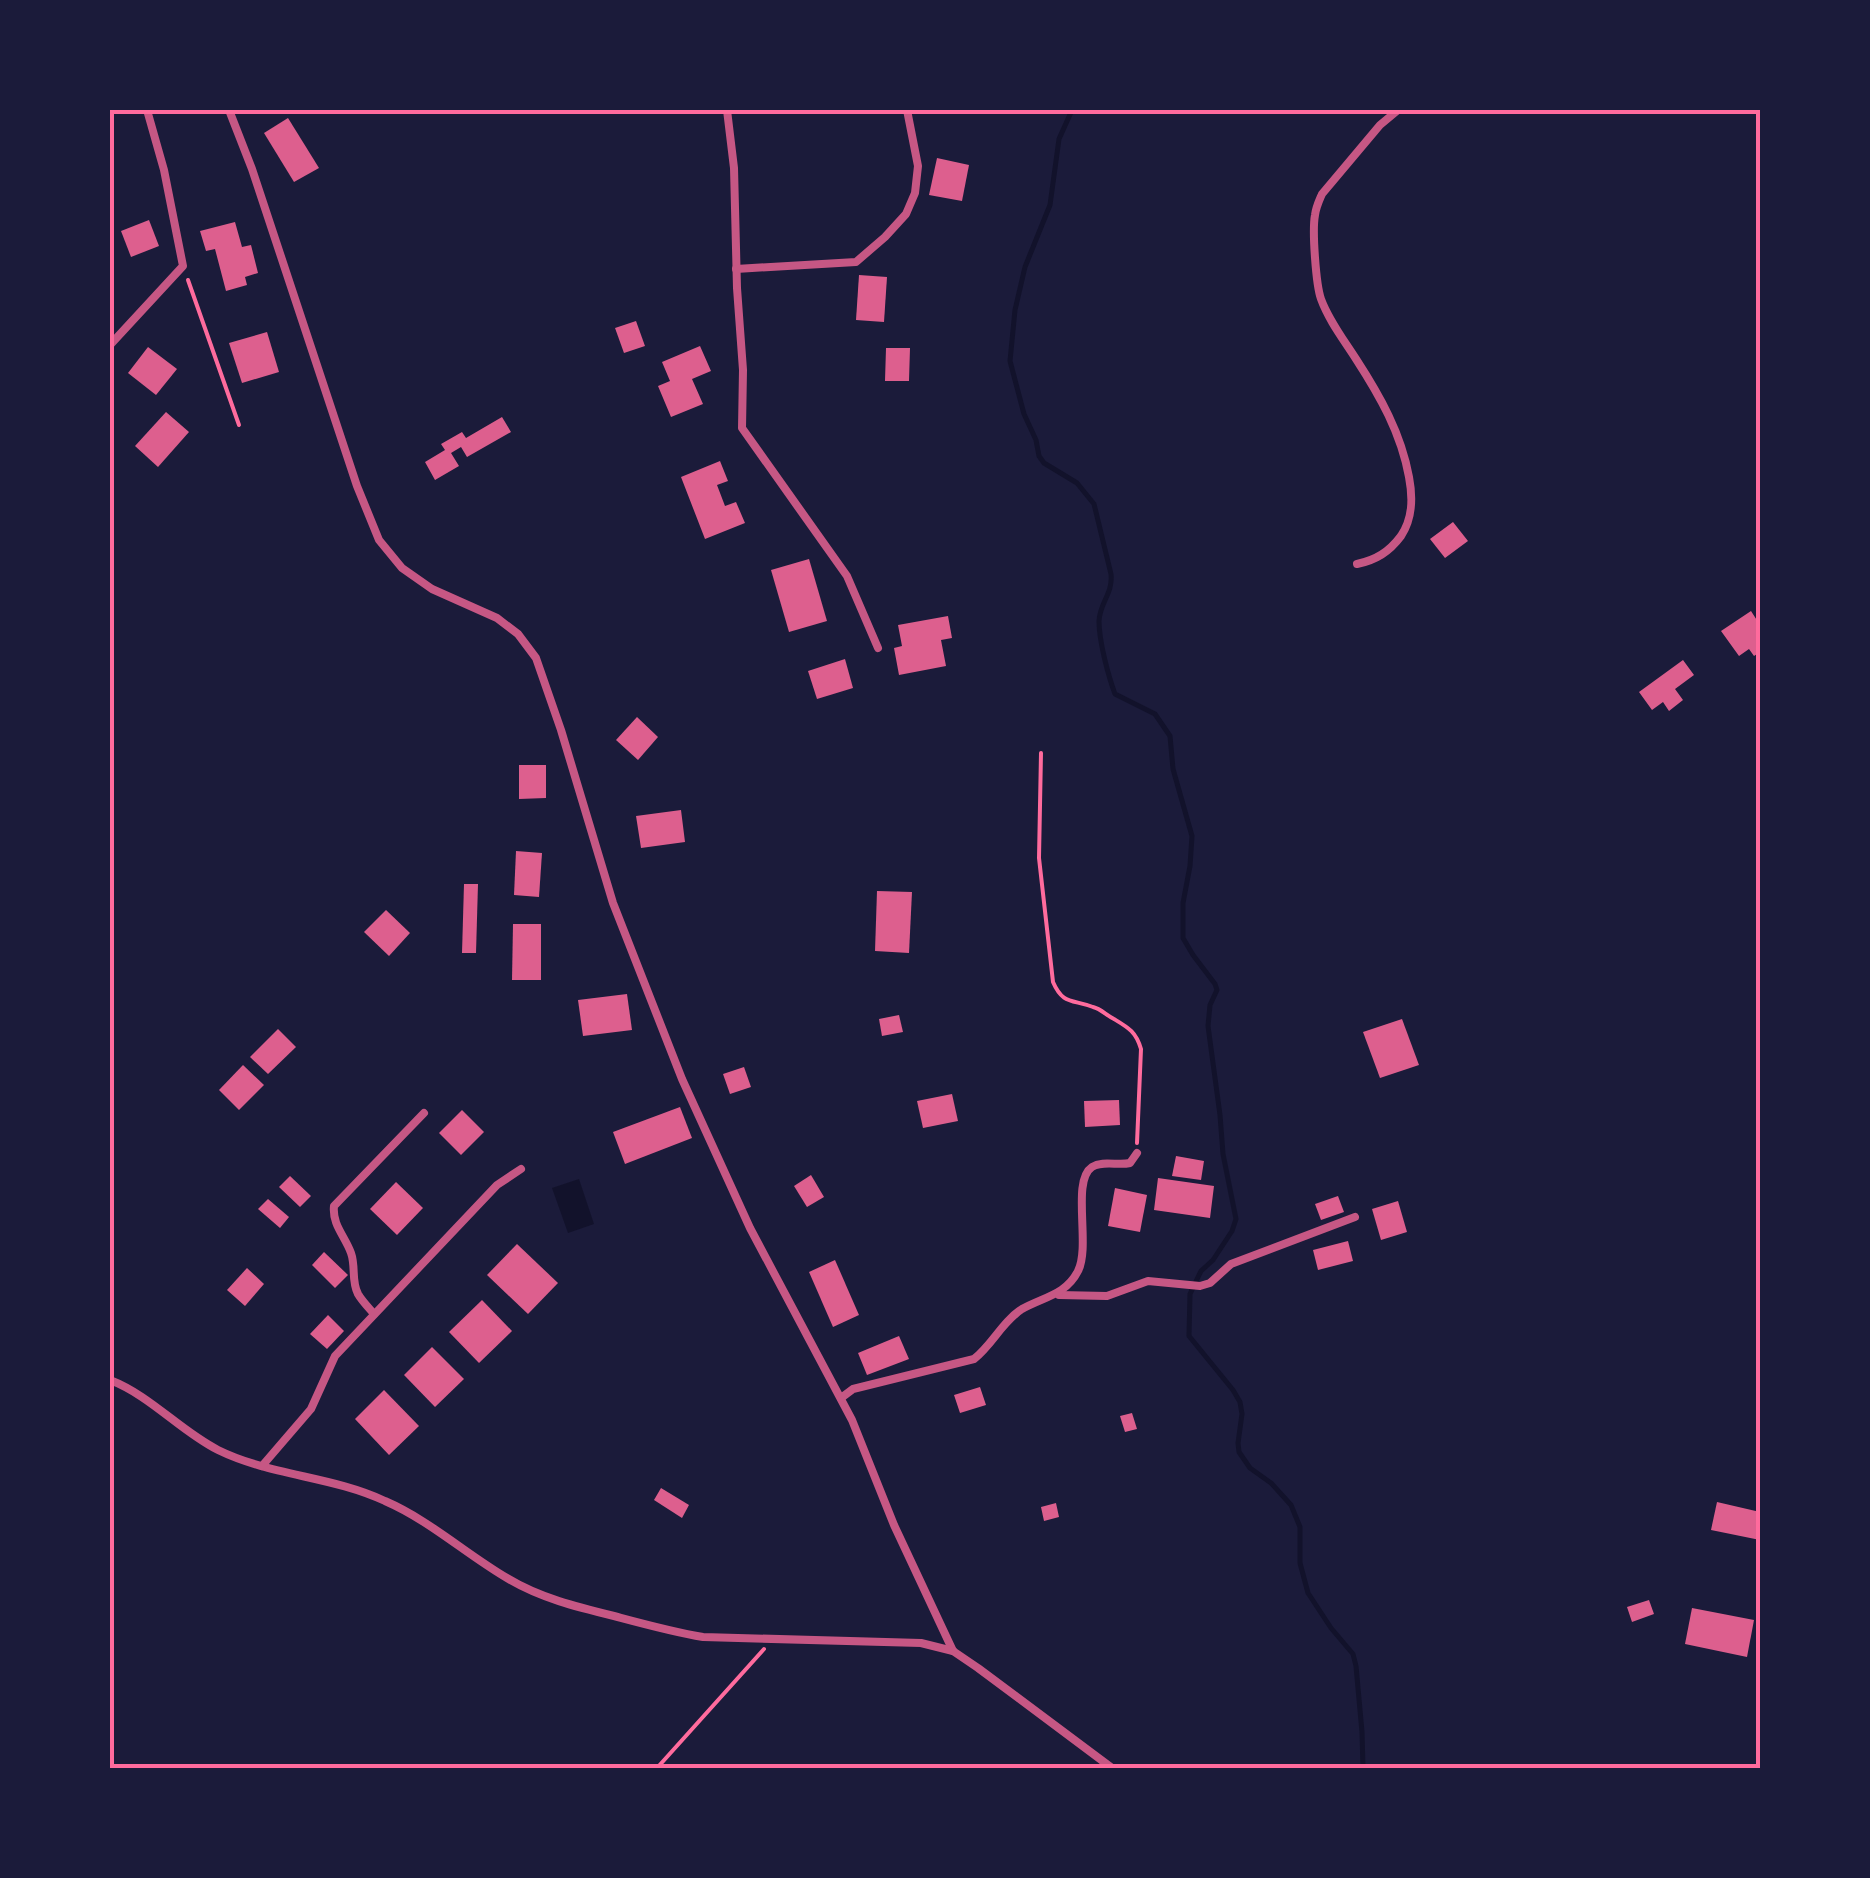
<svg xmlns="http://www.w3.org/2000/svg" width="1870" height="1878" font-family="Rubik,sans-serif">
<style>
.water{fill:#12122b}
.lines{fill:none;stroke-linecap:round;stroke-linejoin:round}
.stream{stroke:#12122b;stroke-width:5}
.building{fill:#dd5f8e}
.path{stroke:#ff6b9d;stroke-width:4}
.minor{stroke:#c65784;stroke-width:8}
.neatline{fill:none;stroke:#ff6b9d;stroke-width:4}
</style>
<rect width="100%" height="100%" fill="#1b1b3a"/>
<path class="water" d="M 579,1179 L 594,1224 L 568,1233 L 552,1188 Z"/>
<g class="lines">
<path class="stream" d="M 1072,110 L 1059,139 L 1050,205 L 1025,267 L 1015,310 L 1010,361 L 1024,414 L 1036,440 L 1039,456 L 1044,463 L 1077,483 L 1094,504 L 1111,574 C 1113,594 1100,602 1099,621 C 1099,641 1108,675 1115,694 L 1155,714 L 1170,736 L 1173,769 L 1192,836 L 1190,866 L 1183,903 L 1183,938 L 1193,955 L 1215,984 L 1217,990 L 1210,1005 L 1208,1026 L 1220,1115 L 1223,1154 L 1236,1219 L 1232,1231 L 1213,1260 L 1201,1271 L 1190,1294 L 1189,1336 L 1233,1390 L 1240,1402 L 1242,1414 L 1238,1443 L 1239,1452 L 1250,1468 L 1271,1483 L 1291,1505 L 1300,1527 L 1300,1563 L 1308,1593 L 1331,1628 L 1353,1654 L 1356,1666 L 1362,1732 L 1363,1768"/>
</g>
<g class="building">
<path d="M 288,118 L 319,168 L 294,182 L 264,133 Z"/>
<path d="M 937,158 L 969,165 L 962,201 L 929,195 Z"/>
<path d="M 149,220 L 159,246 L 131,257 L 121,231 Z"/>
<path d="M 235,222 L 242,247 L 251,245 L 258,273 L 245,277 L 247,285 L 226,291 L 215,249 L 206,251 L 200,231 Z"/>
<path d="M 859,275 L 887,277 L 884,322 L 856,320 Z"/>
<path d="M 636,321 L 645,346 L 624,353 L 615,328 Z"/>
<path d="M 267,332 L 279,372 L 242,383 L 229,343 Z"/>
<path d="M 700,346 L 711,371 L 692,379 L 703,404 L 671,417 L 658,386 L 670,381 L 662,362 Z"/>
<path d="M 148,347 L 177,369 L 156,395 L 128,373 Z"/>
<path d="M 886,348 L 910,348 L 909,381 L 885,381 Z"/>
<path d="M 166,412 L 189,432 L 158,467 L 135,446 Z"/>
<path d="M 502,417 L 511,432 L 467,457 L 461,447 L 451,453 L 459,466 L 435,480 L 425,462 L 445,450 L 441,444 L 462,432 L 466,438 Z"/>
<path d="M 720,461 L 728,481 L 717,485 L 725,506 L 736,502 L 745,523 L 705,539 L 681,477 Z"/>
<path d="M 1453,522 L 1468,541 L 1445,558 L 1430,539 Z"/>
<path d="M 809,559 L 827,621 L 789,632 L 771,570 Z"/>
<path d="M 1751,611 L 1760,625 L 1760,652 L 1754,656 L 1749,649 L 1739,656 L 1721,631 Z"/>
<path d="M 948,616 L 952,638 L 941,640 L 946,666 L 899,675 L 894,648 L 902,646 L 898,625 Z"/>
<path d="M 845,659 L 853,688 L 817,699 L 808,671 Z"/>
<path d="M 1683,660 L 1694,675 L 1675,689 L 1683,700 L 1669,711 L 1663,702 L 1652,710 L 1639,692 Z"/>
<path d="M 637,717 L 658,737 L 638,760 L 616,740 Z"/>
<path d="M 519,765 L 546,765 L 546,798 L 519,799 Z"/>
<path d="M 681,810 L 685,842 L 641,848 L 636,816 Z"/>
<path d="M 516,851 L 542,853 L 539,897 L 514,895 Z"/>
<path d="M 464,884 L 478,884 L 476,953 L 462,953 Z"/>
<path d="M 877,891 L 912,892 L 909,953 L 875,951 Z"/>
<path d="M 386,910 L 410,933 L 389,956 L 364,932 Z"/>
<path d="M 513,924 L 541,924 L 541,980 L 512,980 Z"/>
<path d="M 627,994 L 632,1030 L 583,1036 L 578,1000 Z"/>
<path d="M 899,1015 L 903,1032 L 882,1036 L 879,1019 Z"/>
<path d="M 1402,1019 L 1419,1065 L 1380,1078 L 1363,1032 Z"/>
<path d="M 278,1029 L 296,1047 L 268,1074 L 250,1057 Z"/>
<path d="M 243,1065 L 264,1085 L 239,1110 L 219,1090 Z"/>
<path d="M 744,1067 L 751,1087 L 730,1094 L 723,1074 Z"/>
<path d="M 952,1094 L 958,1121 L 923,1128 L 917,1101 Z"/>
<path d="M 1119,1100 L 1120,1125 L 1085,1127 L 1084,1101 Z"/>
<path d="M 680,1107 L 692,1138 L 625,1164 L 613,1132 Z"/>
<path d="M 462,1110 L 484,1132 L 461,1155 L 439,1133 Z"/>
<path d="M 1176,1156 L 1204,1161 L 1201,1180 L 1172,1176 Z"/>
<path d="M 811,1175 L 824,1197 L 807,1207 L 794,1186 Z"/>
<path d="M 290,1176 L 311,1196 L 300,1207 L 279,1187 Z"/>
<path d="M 1158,1178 L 1214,1186 L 1210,1218 L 1154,1210 Z"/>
<path d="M 396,1182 L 423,1208 L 397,1235 L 370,1209 Z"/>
<path d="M 1115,1188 L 1147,1195 L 1140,1232 L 1108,1226 Z"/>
<path d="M 1338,1196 L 1344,1212 L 1321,1220 L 1315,1204 Z"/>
<path d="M 268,1199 L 289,1217 L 280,1228 L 258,1209 Z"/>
<path d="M 1398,1201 L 1407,1232 L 1381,1240 L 1372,1209 Z"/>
<path d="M 1348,1241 L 1353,1261 L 1318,1270 L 1313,1250 Z"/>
<path d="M 517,1244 L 558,1283 L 528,1314 L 487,1275 Z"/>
<path d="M 324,1252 L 348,1275 L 335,1288 L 312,1265 Z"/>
<path d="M 835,1260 L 859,1315 L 833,1327 L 809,1272 Z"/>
<path d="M 247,1268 L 264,1284 L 245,1306 L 227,1290 Z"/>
<path d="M 482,1300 L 512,1331 L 479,1363 L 449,1332 Z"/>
<path d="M 328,1315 L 344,1331 L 327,1349 L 310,1334 Z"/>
<path d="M 899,1336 L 909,1359 L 867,1375 L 858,1353 Z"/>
<path d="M 432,1347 L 464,1379 L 435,1407 L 404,1375 Z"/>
<path d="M 980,1387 L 986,1405 L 960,1413 L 954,1395 Z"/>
<path d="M 384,1390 L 419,1426 L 389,1455 L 355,1419 Z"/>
<path d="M 1132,1413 L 1137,1429 L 1125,1432 L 1120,1416 Z"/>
<path d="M 661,1488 L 689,1505 L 682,1518 L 654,1500 Z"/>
<path d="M 1717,1502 L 1760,1512 L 1760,1540 L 1711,1530 Z"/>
<path d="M 1056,1503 L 1059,1517 L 1044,1521 L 1041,1507 Z"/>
<path d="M 1649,1600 L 1654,1614 L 1632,1622 L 1627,1607 Z"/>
<path d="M 1692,1608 L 1754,1620 L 1747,1657 L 1685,1644 Z"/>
</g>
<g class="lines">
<g class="path">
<path d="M 188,280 L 239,425"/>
<path d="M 1041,753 L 1039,858 L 1053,982 C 1063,1005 1072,999 1093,1007 C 1101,1009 1106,1015 1114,1019 C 1129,1028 1136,1032 1141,1049 L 1137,1143"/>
<path d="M 657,1768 L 764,1649"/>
</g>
<g class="minor">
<path d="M 229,110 L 252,169 L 357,486 L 379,540 L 402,568 L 432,589 L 497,618 L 518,634 L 536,658 L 561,730 L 613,903 L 682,1079 L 750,1228 L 852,1420 L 894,1525 L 953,1651 L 978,1668 L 1112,1768"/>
<path d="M 727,110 L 734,168 L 737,288 L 743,370 L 742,428 L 847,576 L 878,648"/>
<path d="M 736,269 L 856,262 L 885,237 L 906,214 L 915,193 L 918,166 L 907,110"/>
<path d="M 110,345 L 183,266 L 164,170 L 147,110"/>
<path d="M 1357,564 C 1376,560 1389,552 1401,536 C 1413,518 1413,498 1409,477 C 1401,433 1380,396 1356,359 C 1344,340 1329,321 1321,299 C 1316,285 1312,231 1315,215 C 1316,207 1319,201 1322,194 L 1380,125 L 1398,110"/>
<path d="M 1059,1295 L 1107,1296 L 1148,1281 L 1200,1286 L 1210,1283 L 1231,1264 L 1355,1217"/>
<path d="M 374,1314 C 369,1308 362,1301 358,1294 C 351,1281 356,1267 351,1253 C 345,1236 332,1225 334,1206 L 424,1113"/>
<path d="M 110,1380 C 151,1396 179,1430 218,1450 C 271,1476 332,1476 385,1501 C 429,1520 466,1554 507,1578 C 540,1598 577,1607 614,1616 C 644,1624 673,1632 703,1637 L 921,1643 L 953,1651"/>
<path d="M 841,1398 L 853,1389 L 974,1359 C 992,1345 1002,1322 1022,1309 C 1043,1297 1066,1295 1078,1271 C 1091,1246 1071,1181 1092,1167 C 1103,1160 1118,1166 1130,1163 L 1137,1153"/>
<path d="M 262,1466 L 311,1409 L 335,1356 L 497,1185 L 521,1169"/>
</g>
</g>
<rect width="1870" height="1878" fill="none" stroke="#1b1b3a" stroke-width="225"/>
<rect x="112" y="112" width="1646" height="1654" class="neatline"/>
</svg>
